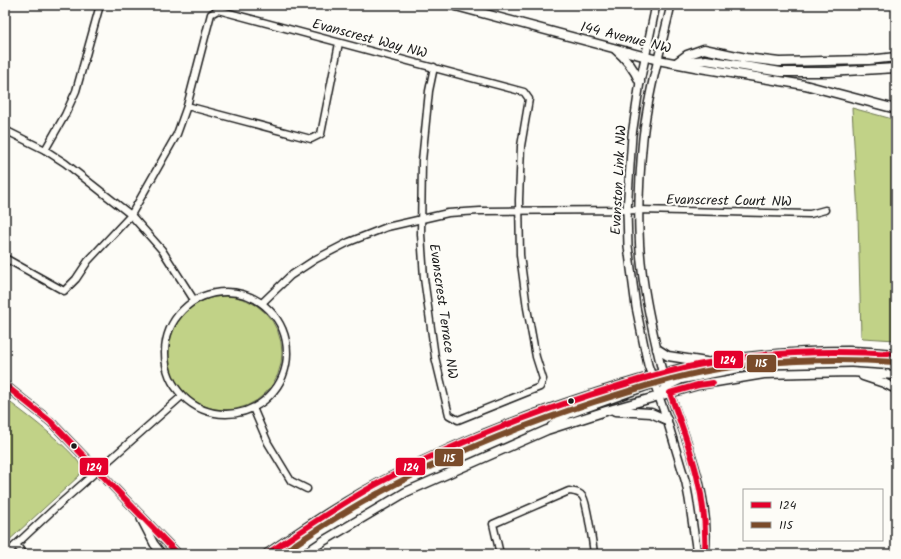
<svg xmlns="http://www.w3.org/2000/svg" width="901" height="559" font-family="Kalam,sans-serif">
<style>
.green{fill:#c1d287;stroke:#6e7752}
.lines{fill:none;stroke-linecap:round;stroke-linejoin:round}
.minor-casing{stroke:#1c1c1c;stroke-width:9}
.tertiary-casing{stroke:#1c1c1c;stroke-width:10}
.secondary-casing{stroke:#1c1c1c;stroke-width:11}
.minor{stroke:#fdfcf7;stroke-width:6}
.tertiary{stroke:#fdfcf7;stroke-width:7}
.secondary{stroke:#fdfcf7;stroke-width:8}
.bus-1-casing{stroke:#fdfcf7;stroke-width:9}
.bus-2-casing{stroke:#fdfcf7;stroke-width:9}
.bus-1{stroke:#e4002b;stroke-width:6}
.bus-2{stroke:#7a4b2a;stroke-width:6}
.bus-dot{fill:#1c1c1c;stroke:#fdfcf7;stroke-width:1.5}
.labels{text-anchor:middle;stroke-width:4;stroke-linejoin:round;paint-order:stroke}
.street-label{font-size:14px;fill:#1c1c1c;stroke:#fdfcf7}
.line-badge{stroke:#fdfcf7;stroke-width:1.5}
.badge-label{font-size:11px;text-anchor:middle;font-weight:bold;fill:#fff}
</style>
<rect width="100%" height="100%" fill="#fdfcf7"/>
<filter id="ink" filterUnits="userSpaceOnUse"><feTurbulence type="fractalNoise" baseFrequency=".025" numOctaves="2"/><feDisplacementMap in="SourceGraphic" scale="8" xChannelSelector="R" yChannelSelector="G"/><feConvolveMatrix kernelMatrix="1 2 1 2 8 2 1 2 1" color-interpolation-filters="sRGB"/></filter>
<g filter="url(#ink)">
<g class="green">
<path d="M 852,108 L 896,120 L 896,340 L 863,338 L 861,336 L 858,215 Z"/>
<circle cx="225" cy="353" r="57"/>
<path d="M 5,399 C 20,409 79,454 82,469 L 79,476 L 5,544 Z"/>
</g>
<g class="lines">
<g class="minor-casing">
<g id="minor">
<path d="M 187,106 L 311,139 L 321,134 L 339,43"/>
<path d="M 5,130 L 45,150 L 65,163 L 131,215 L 162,250 L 194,300"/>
<path d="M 45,150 L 65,115 L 76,91 L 100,5"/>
<path d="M 5,258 L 64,291 L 76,279 L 88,261 L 131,215 L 177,134 L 187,106 L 211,14 L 218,10 L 524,92 L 529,99 L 521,146 L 519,200 L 520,255 L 527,308 L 536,357 L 543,379 L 540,387 L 458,420 L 449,415 L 435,357 L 424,278 L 421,234 L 422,161 L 429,91 L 434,67"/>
<circle cx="226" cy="353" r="61"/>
<path d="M 262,303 L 290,276 L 316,259 L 349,242 L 387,227 L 448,213 L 480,211 L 639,210 L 810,214 L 825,210"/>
<path d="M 253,408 L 268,443 L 291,481 L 307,489"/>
<path d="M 16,545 L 24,554"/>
<path d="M 6,554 L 54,509 L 182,396"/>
<path d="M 500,554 L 493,524 L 569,491 C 575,492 580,492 583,497 C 587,503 593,545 594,554"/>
</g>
</g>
<g class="tertiary-casing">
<g id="tertiary">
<path d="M 656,5 L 640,82 L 632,135 L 627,211 L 628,246 L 636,307 L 648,365 L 667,420 L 686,483 L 689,499 L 697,554"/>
<path d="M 671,5 C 661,49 648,93 643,138 C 640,169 638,200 639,231 C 640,278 651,325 662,371 C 665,383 671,395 675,408 C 692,454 711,505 705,554"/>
<path d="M 5,385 L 51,422 L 178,554"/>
<path d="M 141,519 L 154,544 L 162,554"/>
</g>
</g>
<g class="secondary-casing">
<g id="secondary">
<path d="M 452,5 L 658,60 L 700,68 L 805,85 L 896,109"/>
<path d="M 616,50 C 627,59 634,69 640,82"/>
<path d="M 685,62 L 706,60 L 781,72 L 829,72 L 896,68"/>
<path d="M 676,63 L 687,55 L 704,49 L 746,58 L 779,62 L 869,60 L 896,57"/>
<path d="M 657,349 L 668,356 L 706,362"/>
<path d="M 863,376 L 884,383 L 896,389"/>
<path d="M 658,396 L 667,386 L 682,379 L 765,363 L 778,357"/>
<path d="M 615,411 L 651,413 L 667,420"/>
<path d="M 552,426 L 568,414 L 654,383 L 660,379 L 662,372"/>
<path d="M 267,554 C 308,526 349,498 393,476 C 459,442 533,413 603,391 C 645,378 687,365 731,359 C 769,354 810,351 849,351 C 864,351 880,353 896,354"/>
<path d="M 304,554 L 325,540 L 406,492 L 547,430 L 606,411 L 698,385 L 764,374 L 851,372 L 896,375"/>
</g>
</g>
<use href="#minor" class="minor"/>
<use href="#tertiary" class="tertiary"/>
<use href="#secondary" class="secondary"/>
<g class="bus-1-casing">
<g id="bus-1">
<path d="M 5,385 L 51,422 L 178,554"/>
<path d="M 267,554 C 302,530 338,506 375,485 C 443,448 517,419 590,395 C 631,382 672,369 714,362 C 774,351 835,350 896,354"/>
<path d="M 705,554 C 708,495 690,448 670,393 L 698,385 L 713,383"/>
</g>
</g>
<g class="bus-2-casing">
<path id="bus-2" d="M 281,554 C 313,532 345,511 379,493 C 447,455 520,426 594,402 C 635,389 676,376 718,369 C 777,360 836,358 895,362"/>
</g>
<use href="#bus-1" class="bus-1"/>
<use href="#bus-2" class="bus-2"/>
</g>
</g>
<g class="bus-dot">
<circle cx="571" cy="401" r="3.5"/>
<circle cx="74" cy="446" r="3.5"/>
</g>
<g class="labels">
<g class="street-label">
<text transform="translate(626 37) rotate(14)" y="5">144 Avenue NW</text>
<text transform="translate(370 38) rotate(15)" y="5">Evanscrest Way NW</text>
<text transform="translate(618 180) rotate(-87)" y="5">Evanston Link NW</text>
<text transform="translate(729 200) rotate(1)" y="5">Evanscrest Court NW</text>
<text transform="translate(444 311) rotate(82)" y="5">Evanscrest Terrace NW</text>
</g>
</g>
<g class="line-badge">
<rect x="713" y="350" width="31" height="19" rx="4" fill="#e4002b"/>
<rect x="746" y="354" width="31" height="19" rx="4" fill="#7a4b2a"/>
<rect x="434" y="448" width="30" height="19" rx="4" fill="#7a4b2a"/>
<rect x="79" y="457" width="30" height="19" rx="4" fill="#e4002b"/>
<rect x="395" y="457" width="31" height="19" rx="4" fill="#e4002b"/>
</g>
<g class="badge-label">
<text x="728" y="364">124</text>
<text x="761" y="367">115</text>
<text x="449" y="462">115</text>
<text x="94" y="471">124</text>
<text x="411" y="471">124</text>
</g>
<rect width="901" height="559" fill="none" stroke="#fdfcf7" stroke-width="20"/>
<rect x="10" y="10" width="881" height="539" fill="none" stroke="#1c1c1c" stroke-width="1.5" filter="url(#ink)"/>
<rect x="743" y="489" width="140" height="52" fill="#fdfcf7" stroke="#a3a29f"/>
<rect x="751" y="502" width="20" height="6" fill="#e4002b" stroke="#a3a29f"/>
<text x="779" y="509" font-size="12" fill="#1c1c1c">124</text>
<rect x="751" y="522" width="20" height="6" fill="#7a4b2a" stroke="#a3a29f"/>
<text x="779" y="529" font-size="12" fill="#1c1c1c">115</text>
</svg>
